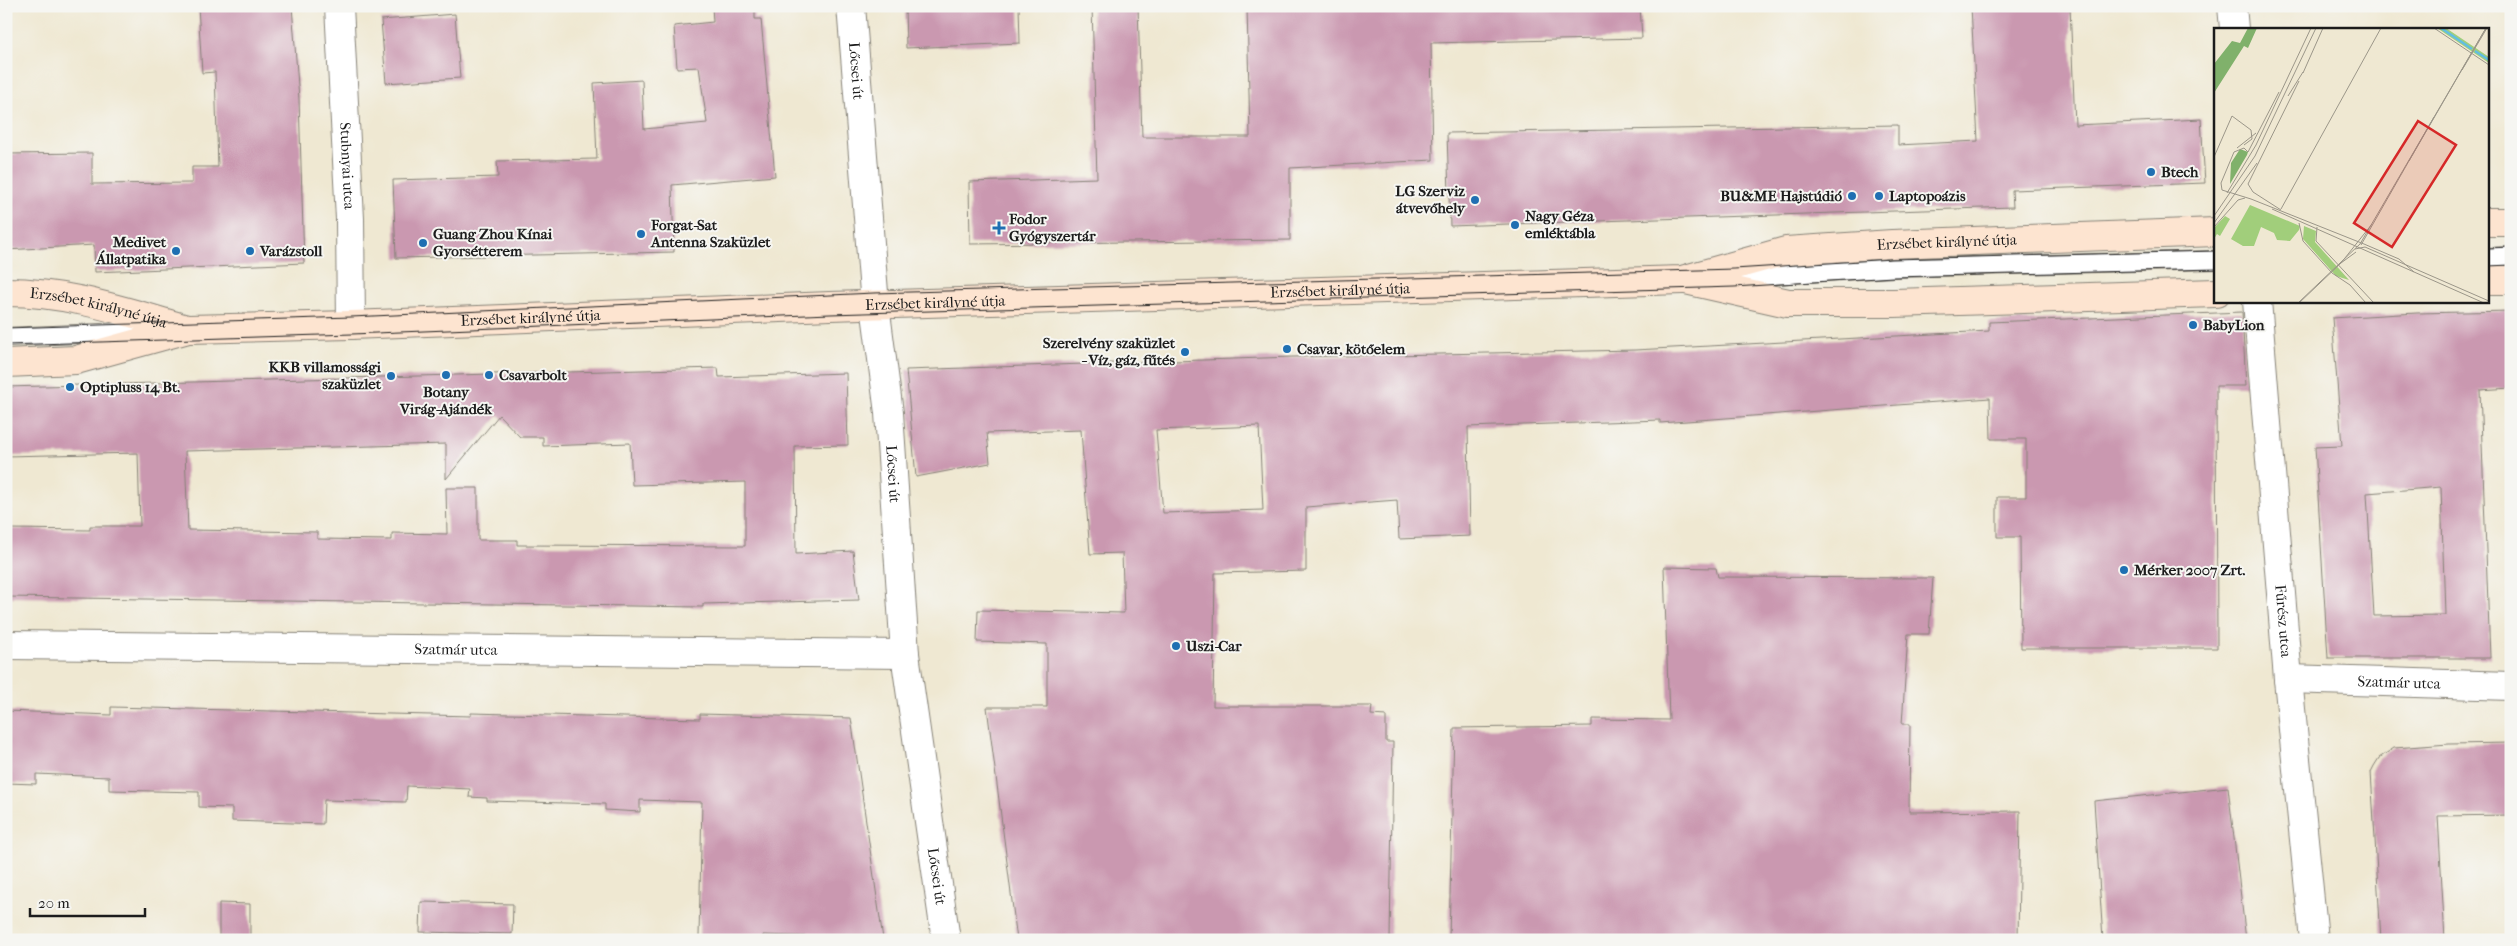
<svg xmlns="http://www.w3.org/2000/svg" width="2517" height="946" font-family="'IM FELL French Canon',serif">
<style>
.building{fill:#ca98b0;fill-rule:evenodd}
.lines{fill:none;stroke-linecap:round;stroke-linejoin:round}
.lane-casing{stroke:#868277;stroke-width:20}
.street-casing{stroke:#868277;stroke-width:30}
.secondary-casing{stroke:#868277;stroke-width:30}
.lane{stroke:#fff;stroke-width:18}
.street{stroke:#fff;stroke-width:28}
.secondary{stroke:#fde4d0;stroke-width:28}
.tram{stroke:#1c1c1c;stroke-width:1}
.poi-dot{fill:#1f6fb2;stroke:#f6f6f2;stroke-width:2}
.labels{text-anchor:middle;stroke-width:4;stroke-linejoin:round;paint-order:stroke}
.street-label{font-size:15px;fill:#1c1c1c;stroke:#f6f6f2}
.poi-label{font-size:15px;font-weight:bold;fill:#1c1c1c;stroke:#f6f6f2;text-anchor:start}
.inset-river{fill:none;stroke:#62bee0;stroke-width:2.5}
.inset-road{fill:none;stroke:#9b9689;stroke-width:1}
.view{fill:#d62828;fill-opacity:0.15;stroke:#d62828;stroke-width:2.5}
.inset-edge{fill:none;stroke:#1c1c1c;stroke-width:2.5}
</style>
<rect width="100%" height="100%" fill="#f6f6f2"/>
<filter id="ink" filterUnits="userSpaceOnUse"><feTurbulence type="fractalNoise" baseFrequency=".02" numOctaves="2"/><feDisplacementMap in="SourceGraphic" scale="10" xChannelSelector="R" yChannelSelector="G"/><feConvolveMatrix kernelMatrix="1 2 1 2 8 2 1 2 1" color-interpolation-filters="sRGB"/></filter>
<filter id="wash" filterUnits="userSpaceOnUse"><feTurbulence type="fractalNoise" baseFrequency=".0096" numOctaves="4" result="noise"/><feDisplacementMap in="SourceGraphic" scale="20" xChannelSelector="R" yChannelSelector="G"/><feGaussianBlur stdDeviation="1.12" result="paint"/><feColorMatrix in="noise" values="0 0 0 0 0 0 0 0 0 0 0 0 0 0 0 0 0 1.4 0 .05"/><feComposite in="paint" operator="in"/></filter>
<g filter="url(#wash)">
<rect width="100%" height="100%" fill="#efe8d2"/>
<g id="blocks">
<g class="building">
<path d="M 198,6 L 292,6 L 299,99 L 304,263 L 95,272 L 94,245 L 6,250 L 6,154 L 92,153 L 92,184 L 192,183 L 192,167 L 218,167 L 215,72 L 202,73 Z"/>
<path d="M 712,6 L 755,6 L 755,19 L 761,19 L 775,176 L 672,185 L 674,252 L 396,258 L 393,180 L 498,177 L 497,161 L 597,159 L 594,83 L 642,80 L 644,129 L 707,123 L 699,67 L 677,68 L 674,26 L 713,22 Z"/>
<path d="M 905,6 L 1019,6 L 1020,43 L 906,48 Z"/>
<path d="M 1092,6 L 1138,6 L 1142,137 L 1250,137 L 1247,6 L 1640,6 L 1642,38 L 1431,43 L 1433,160 L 1290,168 L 1290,240 L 970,244 L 969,182 L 1097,178 Z"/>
<path d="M 1971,6 L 2070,6 L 2075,125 L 2201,119 L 2205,183 L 2012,190 L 2013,207 L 1450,226 L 1447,133 L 1898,125 L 1898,145 L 1978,141 Z"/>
<path d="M 455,14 L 460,78 L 386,83 L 381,20 Z"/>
<path d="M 2511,311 L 2511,388 L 2480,390 L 2490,658 L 2328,658 L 2315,447 L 2342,446 L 2332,318 L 2417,313 ZM 2441,487 L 2445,615 L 2374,616 L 2367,493 Z"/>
<path d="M 2242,312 L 2246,386 L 2216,386 L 2217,648 L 2021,648 L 2020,537 L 1997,537 L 1997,497 L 2026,497 L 2026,439 L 1991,439 L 1990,398 L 1660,423 L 1660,420 L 1468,427 L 1470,536 L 1399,539 L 1397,500 L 1306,507 L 1306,571 L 1215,573 L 1213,706 L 1372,706 L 1371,715 L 1386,716 L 1386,742 L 1393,742 L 1390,940 L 1017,940 L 987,707 L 1047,707 L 1047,644 L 977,642 L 978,610 L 1124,613 L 1122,553 L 1090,554 L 1081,430 L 987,433 L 990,463 L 916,477 L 906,370 L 1293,357 L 1635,350 L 1989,331 L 1989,322 ZM 1259,426 L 1263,510 L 1163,513 L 1156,430 Z"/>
<path d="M 718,368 L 719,377 L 846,373 L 848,445 L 795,446 L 796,554 L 853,551 L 859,600 L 703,604 L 703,607 L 6,597 L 6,534 L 11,535 L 11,529 L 90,530 L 90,526 L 140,526 L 138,453 L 6,456 L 6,387 ZM 499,415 L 520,437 L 543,437 L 543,446 L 630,443 L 632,485 L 745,482 L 745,546 L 517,545 L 517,540 L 478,540 L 478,488 L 446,488 L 447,534 L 392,533 L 392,540 L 317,539 L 317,532 L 188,530 L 185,451 L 446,444 L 446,479 Z"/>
<path d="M 1664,567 L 1716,568 L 1718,577 L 1933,578 L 1929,634 L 1908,634 L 1902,724 L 1910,724 L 1909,812 L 2020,811 L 2018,940 L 1449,940 L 1454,728 L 1592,726 L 1592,719 L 1669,720 Z"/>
<path d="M 111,707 L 471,716 L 471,713 L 700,719 L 700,714 L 851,718 L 883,939 L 763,935 L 763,938 L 699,937 L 702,802 L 640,800 L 640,812 L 605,810 L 605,804 L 487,801 L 487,798 L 469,797 L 470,789 L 407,786 L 406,802 L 324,800 L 323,824 L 232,821 L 232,808 L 199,807 L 199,792 L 109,790 L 109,777 L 36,774 L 36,784 L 6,783 L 6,711 L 111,715 Z"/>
<path d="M 2511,743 L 2511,815 L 2438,816 L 2445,940 L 2381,940 L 2371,772 L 2374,766 L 2379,758 L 2394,748 L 2449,744 Z"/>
<path d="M 2228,787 L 2246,940 L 2103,940 L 2094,801 Z"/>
<path d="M 421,902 L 513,904 L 512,934 L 420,932 Z"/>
<path d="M 219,903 L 250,904 L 250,940 L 219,940 Z"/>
</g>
</g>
</g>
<g filter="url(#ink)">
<use href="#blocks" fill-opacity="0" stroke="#868277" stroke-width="1"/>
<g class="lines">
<g class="lane-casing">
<g id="lane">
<path d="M 2488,257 L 2511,256"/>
<path d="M 1720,278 L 1893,268 L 2216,260"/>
<path d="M 6,337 L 148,331"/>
</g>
</g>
<g class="street-casing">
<g id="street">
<path id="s1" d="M 339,6 L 350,219 L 351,325"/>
<path id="s2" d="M 851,6 L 875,305 L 889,413 L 905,654 L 946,940"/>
<path d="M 2232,6 L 2234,29"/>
<path id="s3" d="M 2257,301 L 2288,679 L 2314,940"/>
<path id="s4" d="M 6,645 L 905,654"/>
<path id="s5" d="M 2288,679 L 2511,686"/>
</g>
</g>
<g class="secondary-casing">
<g id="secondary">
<path d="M 2488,222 L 2511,222"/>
<path d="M 1686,280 L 1788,303 L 1894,303 L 2216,293"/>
<path d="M 2488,280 L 2511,280"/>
<path id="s6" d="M 6,292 C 69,292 127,312 187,329"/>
<path id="s7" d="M 6,363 L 76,360 L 188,329 L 351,325 L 830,306 L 1682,280 L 1786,251 L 1892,244 L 2216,232"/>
</g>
</g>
<use href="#lane" class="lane"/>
<use href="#street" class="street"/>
<use href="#secondary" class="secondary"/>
<g class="tram">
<path d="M 2488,248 L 2511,247"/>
<path d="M 2488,266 L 2511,265"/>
<path d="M 6,328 L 351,317 L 874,293 L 1734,269 L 1892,259 L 2216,251"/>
<path d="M 6,345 L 352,334 L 830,314 L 1734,287 L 1893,277 L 2216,269"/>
</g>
</g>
</g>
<g class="poi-dot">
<circle cx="2151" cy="172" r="5"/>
<circle cx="1852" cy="196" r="5"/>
<circle cx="1879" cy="196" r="5"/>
<circle cx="1475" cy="200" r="5"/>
<circle cx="1515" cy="225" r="5"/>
<path d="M996.5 220.5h5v5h5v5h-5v5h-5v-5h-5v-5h5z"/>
<circle cx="641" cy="234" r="5"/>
<circle cx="423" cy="243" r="5"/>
<circle cx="176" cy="251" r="5"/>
<circle cx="250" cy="251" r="5"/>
<circle cx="2193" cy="325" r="5"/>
<circle cx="1287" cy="349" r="5"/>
<circle cx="1185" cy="352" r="5"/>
<circle cx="446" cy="375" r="5"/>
<circle cx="489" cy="375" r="5"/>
<circle cx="391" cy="376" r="5"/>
<circle cx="70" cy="387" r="5"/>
<circle cx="2124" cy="570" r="5"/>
<circle cx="1176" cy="646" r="5"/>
</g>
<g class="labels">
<g class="street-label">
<text dy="5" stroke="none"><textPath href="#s2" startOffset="65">Lőcsei út</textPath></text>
<text dy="5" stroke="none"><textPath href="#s1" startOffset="160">Stubnyai utca</textPath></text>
<text dy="5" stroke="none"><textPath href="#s7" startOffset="1950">Erzsébet királyné útja</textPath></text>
<text dy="5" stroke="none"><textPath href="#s7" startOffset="1339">Erzsébet királyné útja</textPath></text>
<text dy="5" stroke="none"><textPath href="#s7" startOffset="934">Erzsébet királyné útja</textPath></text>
<text dy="5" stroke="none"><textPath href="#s6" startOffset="94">Erzsébet királyné útja</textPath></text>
<text dy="5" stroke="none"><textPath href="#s7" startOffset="529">Erzsébet királyné útja</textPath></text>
<text dy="5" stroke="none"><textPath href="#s2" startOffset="470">Lőcsei út</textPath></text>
<text dy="5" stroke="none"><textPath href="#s3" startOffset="321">Fűrész utca</textPath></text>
<text dy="5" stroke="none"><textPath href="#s4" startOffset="450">Szatmár utca</textPath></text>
<text dy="5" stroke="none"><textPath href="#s5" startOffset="111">Szatmár utca</textPath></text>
<text dy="5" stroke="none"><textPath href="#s2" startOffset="875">Lőcsei út</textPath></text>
</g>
<g class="poi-label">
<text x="2161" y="177">Btech</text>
<text x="1465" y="196" text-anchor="end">LG Szerviz<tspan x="1465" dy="17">átvevőhely</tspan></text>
<text x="1842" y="201" text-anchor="end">BU&amp;ME Hajstúdió</text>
<text x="1889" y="201">Laptopoázis</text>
<text x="1525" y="221">Nagy Géza<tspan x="1525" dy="17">emléktábla</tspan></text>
<text x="1009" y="224">Fodor<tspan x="1009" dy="17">Gyógyszertár</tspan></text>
<text x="651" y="230">Forgat-Sat<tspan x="651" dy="17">Antenna Szaküzlet</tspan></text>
<text x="433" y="239">Guang Zhou Kínai<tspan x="433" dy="17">Gyorsétterem</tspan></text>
<text x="166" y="247" text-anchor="end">Medivet<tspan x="166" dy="17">Állatpatika</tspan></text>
<text x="260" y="256">Varázstoll</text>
<text x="2203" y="330">BabyLion</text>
<text x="1175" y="348" text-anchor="end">Szerelvény szaküzlet<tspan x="1175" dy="17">- Víz, gáz, fűtés</tspan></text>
<text x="1297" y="354">Csavar, kötőelem</text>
<text x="381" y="372" text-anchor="end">KKB villamossági<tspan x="381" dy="17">szaküzlet</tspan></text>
<text x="499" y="380">Csavarbolt</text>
<text x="80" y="392">Optipluss 14 Bt.</text>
<text x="446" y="397" text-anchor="middle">Botany<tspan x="446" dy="17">Virág-Ajándék</tspan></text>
<text x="2134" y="575">Mérker 2007 Zrt.</text>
<text x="1186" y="651">Uszi-Car</text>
</g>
</g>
<g transform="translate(2214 28)">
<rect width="275" height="275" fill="#efe8d2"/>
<path d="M 223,0 L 232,0 L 275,29 L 275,35 ZM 36,177 L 86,198 L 85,202 L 76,213 L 63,212 L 60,205 L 47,199 L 40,218 L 29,218 L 17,211 ZM 11,188 L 16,191 L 6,208 L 3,206 L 0,211 L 0,200 ZM 90,198 L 102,203 L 101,214 L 135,252 L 122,248 L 89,211 Z" fill="#a1ce7b"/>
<path d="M 34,0 L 43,0 L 34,20 L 30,18 L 0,65 L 0,36 L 18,13 L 26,15 ZM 26,121 L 34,124 L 33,127 L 16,156 L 17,135 Z" fill="#80b16b"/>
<path class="inset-river" d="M 227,0 L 258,21M 261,23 L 275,32"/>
<path class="inset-road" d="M 220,0 L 275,37M 248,42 L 273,0M 89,45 L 109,0M 74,68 L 89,44M 23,120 L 42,105M 34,124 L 30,120 L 20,124 L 7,155 L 8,162 L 37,171 L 150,216 L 185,231 L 200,244M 34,124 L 65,64M 0,129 L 18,88 L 37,102 L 38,111 L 30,117M 195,133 L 272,0M 13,165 L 42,117 L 97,0M 58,181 L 270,275M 67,181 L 167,0M 67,182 L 39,164 L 34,156 L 85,53M 0,188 L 41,128 L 102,0M 0,195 L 43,135M 85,195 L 89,213 L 118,245 L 136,257 L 152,275M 0,199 L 24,172 L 31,170M 103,199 L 102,213 L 160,275M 147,217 L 220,89M 141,221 L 151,219 L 275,273M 127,235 L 142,224M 84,275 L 146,216 L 272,0M 85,275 L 127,235 L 158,196"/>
<path class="view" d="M 204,93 L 242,117 L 178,219 L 140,195 Z"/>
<rect width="275" height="275" class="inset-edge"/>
</g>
<rect width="2517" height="946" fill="none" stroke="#f6f6f2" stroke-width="25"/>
<path d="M30 908v8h115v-8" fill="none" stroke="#1c1c1c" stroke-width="2.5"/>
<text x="38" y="908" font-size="15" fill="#1c1c1c" stroke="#f6f6f2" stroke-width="4" paint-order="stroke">20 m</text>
</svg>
